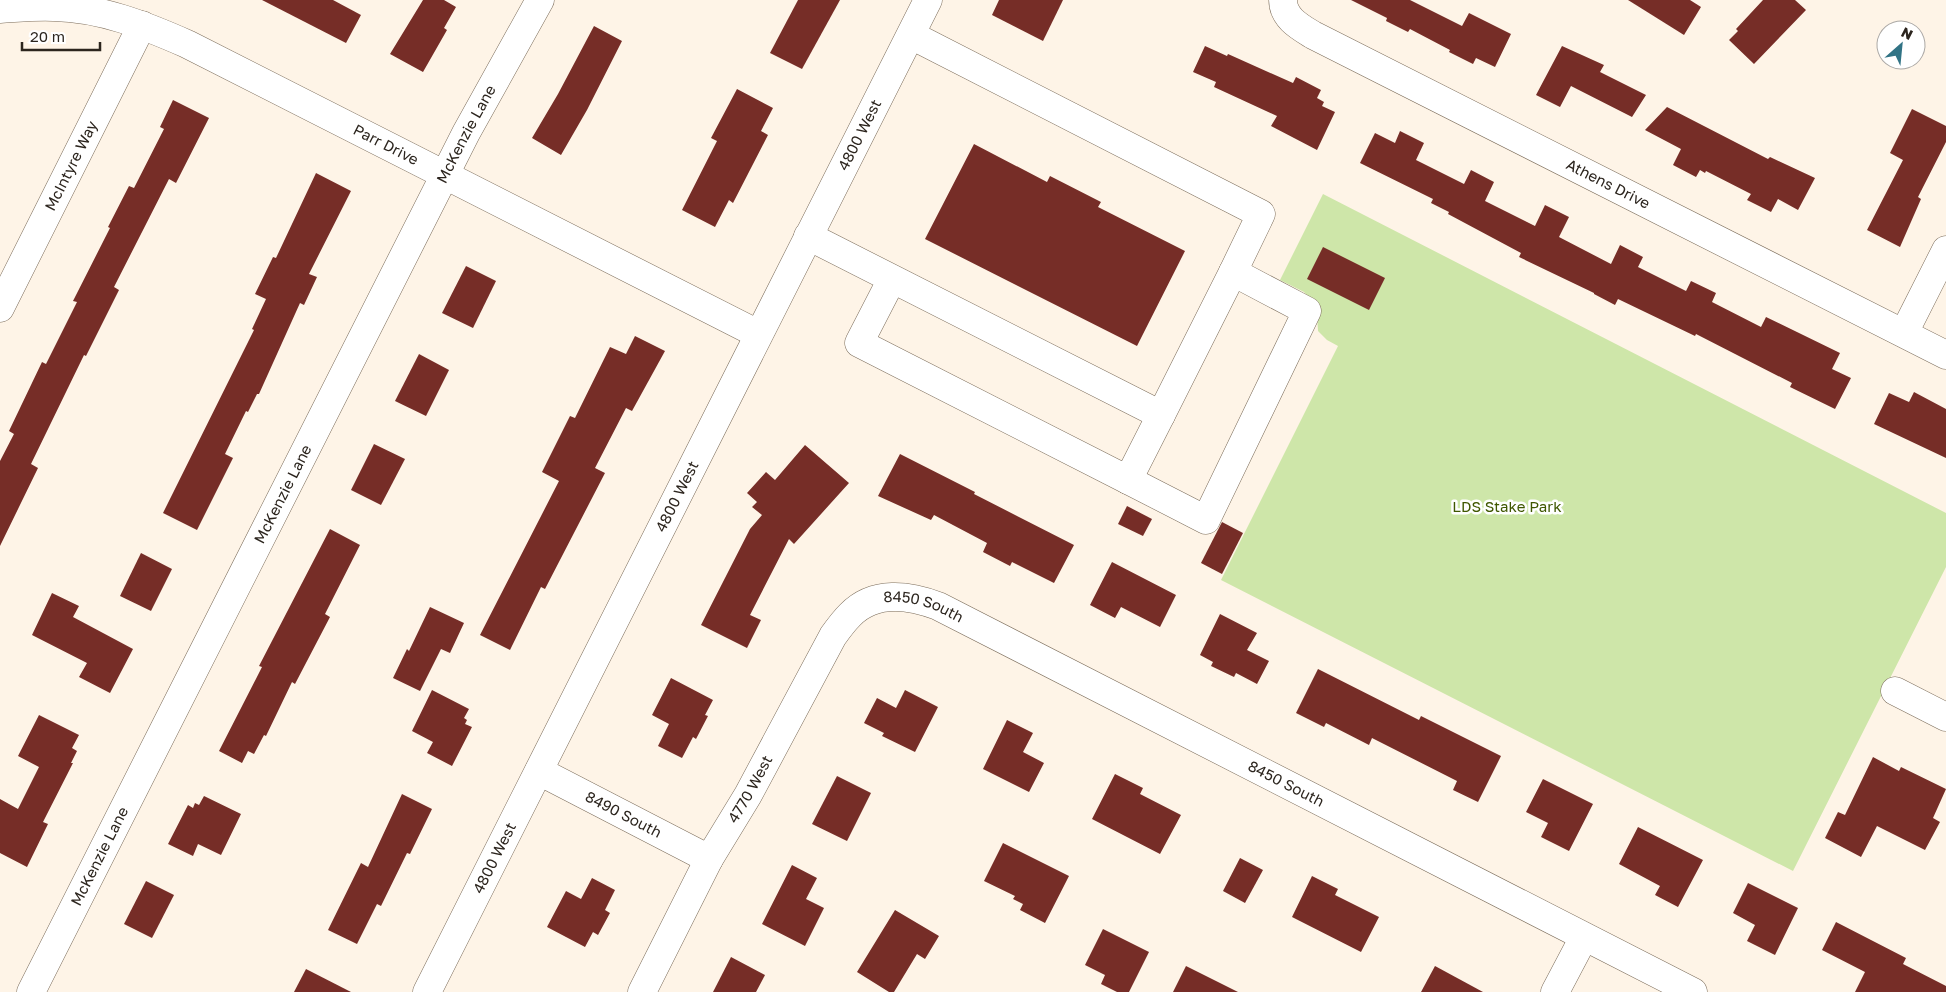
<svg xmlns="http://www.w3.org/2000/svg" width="1946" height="992" font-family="'Golos Text',sans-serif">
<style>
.green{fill:#cee6a9}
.building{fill:#762d27}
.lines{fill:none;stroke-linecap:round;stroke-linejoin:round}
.minor-casing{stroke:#7b6c5a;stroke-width:29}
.minor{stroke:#fff;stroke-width:28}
.labels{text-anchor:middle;stroke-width:5;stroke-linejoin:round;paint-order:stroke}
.street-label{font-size:15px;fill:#2c251e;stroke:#fff}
.park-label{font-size:15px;fill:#3f5700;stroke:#fff}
</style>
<rect width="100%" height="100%" fill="#fef4e7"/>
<path class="green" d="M 1323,194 L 1946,513 L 1946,567 L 1793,871 L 1221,580 L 1338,346 L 1327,340 L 1318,331 L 1317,314 L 1312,301 L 1304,292 L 1280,280 Z"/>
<g class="building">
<path d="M 262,0 L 333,0 L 361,15 L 346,43 Z"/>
<path d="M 423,0 L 444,0 L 456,7 L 444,28 L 447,30 L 423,72 L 390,54 Z"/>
<path d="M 798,0 L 840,0 L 802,69 L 770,53 Z"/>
<path d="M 999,0 L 1063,0 L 1043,41 L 992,15 Z"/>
<path d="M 1351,0 L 1410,0 L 1462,26 L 1469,13 L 1511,34 L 1495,67 L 1476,58 L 1473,64 L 1449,52 L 1450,50 L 1410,29 L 1408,32 L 1386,21 L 1387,18 Z"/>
<path d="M 1628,0 L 1690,0 L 1701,7 L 1684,35 Z"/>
<path d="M 1763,0 L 1795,0 L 1806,10 L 1754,64 L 1729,40 L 1738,31 L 1736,29 Z"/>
<path d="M 594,26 L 622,41 L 587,110 L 561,155 L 532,138 L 558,94 Z"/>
<path d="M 1205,46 L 1227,56 L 1228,54 L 1293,83 L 1296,77 L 1321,90 L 1317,98 L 1324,102 L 1322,106 L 1335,112 L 1317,150 L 1271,126 L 1277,116 L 1214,87 L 1216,82 L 1193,72 Z"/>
<path d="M 1562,46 L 1604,65 L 1600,72 L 1646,95 L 1632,117 L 1571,86 L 1560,107 L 1536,95 Z"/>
<path d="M 737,89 L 773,108 L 761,131 L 768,135 L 733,203 L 729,200 L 715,227 L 682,210 L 717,141 L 711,138 Z"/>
<path d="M 173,100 L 209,118 L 176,183 L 169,179 L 114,287 L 119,290 L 86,356 L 84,355 L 31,464 L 38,468 L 0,546 L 0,461 L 14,434 L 9,431 L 42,362 L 46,364 L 77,302 L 73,301 L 110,228 L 108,227 L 129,186 L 134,188 L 164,129 L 160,127 Z"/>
<path d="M 1667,107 L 1768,159 L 1770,157 L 1815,178 L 1798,210 L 1778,199 L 1771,212 L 1747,200 L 1751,194 L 1706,171 L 1705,173 L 1700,170 L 1696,177 L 1673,165 L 1681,149 L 1645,130 Z"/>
<path d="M 1912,109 L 1946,126 L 1946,142 L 1918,197 L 1921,199 L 1900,247 L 1867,230 L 1903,160 L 1890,153 Z"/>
<path d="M 1400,131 L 1424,143 L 1416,160 L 1464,184 L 1471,170 L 1494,182 L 1485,201 L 1535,226 L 1545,205 L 1569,217 L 1559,237 L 1611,264 L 1620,245 L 1643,257 L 1638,267 L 1686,291 L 1691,281 L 1716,293 L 1712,302 L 1761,327 L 1766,317 L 1840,353 L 1832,369 L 1851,378 L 1835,409 L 1790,387 L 1792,383 L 1696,334 L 1695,336 L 1618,299 L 1615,305 L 1594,294 L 1594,293 L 1519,257 L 1521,253 L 1448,214 L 1449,212 L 1431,203 L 1433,199 L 1360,163 L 1375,133 L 1395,143 Z"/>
<path d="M 974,144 L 1047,182 L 1050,176 L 1101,202 L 1098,207 L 1185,251 L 1137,346 L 925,239 Z"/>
<path d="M 316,173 L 351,191 L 309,274 L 317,277 L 304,305 L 300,303 L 259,394 L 257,394 L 248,412 L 246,411 L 225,454 L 233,458 L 197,530 L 163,513 L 254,330 L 252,329 L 266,299 L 255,294 L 273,257 L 276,258 Z"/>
<path d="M 1323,247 L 1385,278 L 1369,310 L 1307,279 Z"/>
<path d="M 466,266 L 496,281 L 473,328 L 442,313 Z"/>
<path d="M 635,336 L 665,351 L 632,411 L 626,408 L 595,468 L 605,473 L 545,589 L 541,587 L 510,650 L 480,635 L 559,481 L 542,472 L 570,416 L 575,418 L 610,347 L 626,354 Z"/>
<path d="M 419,354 L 449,370 L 426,416 L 395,401 Z"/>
<path d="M 1914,392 L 1946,409 L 1946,458 L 1874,424 L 1889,393 L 1909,402 Z"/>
<path d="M 374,444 L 405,459 L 381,505 L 351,490 Z"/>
<path d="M 805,445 L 849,483 L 794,544 L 789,539 L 750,615 L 761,620 L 747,648 L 701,625 L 750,529 L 762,515 L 752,507 L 757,502 L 747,493 L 766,472 L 775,480 Z"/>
<path d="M 900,454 L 975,492 L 974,494 L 1074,545 L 1054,583 L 1012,562 L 1010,566 L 983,552 L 987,543 L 934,515 L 931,520 L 878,496 Z"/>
<path d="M 1127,506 L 1152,519 L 1143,536 L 1118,524 Z"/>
<path d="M 1222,522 L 1243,533 L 1222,574 L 1201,563 Z"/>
<path d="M 330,529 L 360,545 L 325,614 L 330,617 L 295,684 L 292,682 L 266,736 L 264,735 L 254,754 L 248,751 L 242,763 L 219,751 L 262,667 L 259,666 Z"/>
<path d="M 141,553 L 172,569 L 151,611 L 120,596 Z"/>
<path d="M 1112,562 L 1176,595 L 1160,627 L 1121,607 L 1115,618 L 1090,605 Z"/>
<path d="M 52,593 L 79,606 L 73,617 L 133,649 L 110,693 L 79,677 L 87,663 L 32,635 Z"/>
<path d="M 430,607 L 464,623 L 450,653 L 441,649 L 420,691 L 393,678 L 407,649 L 409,651 Z"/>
<path d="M 1220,614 L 1257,633 L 1247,650 L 1269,661 L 1257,684 L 1236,673 L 1234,677 L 1211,666 L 1213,662 L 1200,655 Z"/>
<path d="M 1318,669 L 1419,720 L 1421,716 L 1501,756 L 1478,802 L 1453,790 L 1457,781 L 1372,738 L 1369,745 L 1326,723 L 1324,727 L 1296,713 Z"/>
<path d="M 671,678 L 713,700 L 705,715 L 708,716 L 696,739 L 693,737 L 682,758 L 658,746 L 669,724 L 652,715 Z"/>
<path d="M 432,690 L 469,709 L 464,718 L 467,720 L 465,724 L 472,727 L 452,766 L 427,753 L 433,742 L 412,731 Z"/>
<path d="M 905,690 L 938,707 L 915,752 L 882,736 L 884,733 L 864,723 L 877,698 L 896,708 Z"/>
<path d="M 39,715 L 79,735 L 72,748 L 77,751 L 71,763 L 73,763 L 43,822 L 48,824 L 27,867 L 0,853 L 0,799 L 18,809 L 39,767 L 18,756 Z"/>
<path d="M 1007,720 L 1033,733 L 1023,752 L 1044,763 L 1029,792 L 983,769 Z"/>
<path d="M 1873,757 L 1899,771 L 1901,767 L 1946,789 L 1933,818 L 1940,822 L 1925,850 L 1877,826 L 1861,857 L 1825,838 L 1838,812 L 1845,815 Z"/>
<path d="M 1115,774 L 1143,788 L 1140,794 L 1181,815 L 1160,854 L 1092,819 Z"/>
<path d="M 837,776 L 871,793 L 847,841 L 812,824 Z"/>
<path d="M 1543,779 L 1593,804 L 1569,851 L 1541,837 L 1548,823 L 1526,812 Z"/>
<path d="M 402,794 L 432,809 L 410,854 L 407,853 L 381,906 L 377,904 L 357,944 L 328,930 L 361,863 L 368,867 Z"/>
<path d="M 204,796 L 241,814 L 221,855 L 198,844 L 193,856 L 168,844 L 188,805 L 193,808 L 195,803 L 199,805 Z"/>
<path d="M 1638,827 L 1703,860 L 1678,907 L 1655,895 L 1660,886 L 1619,864 Z"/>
<path d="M 1003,843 L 1069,876 L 1045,923 L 1020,910 L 1023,904 L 1013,899 L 1015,896 L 984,881 Z"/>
<path d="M 1240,858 L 1263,870 L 1245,903 L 1223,891 Z"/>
<path d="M 792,865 L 817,878 L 806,899 L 824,908 L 805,946 L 762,924 Z"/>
<path d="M 1312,876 L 1338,889 L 1335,895 L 1379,917 L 1361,952 L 1292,917 Z"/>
<path d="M 592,878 L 615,890 L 605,910 L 610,913 L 598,935 L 593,932 L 585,947 L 547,927 L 566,891 L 581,899 Z"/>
<path d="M 146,881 L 174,895 L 152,938 L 124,924 Z"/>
<path d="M 1748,883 L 1798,908 L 1775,955 L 1747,941 L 1755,925 L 1733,913 Z"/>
<path d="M 895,910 L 939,936 L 925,959 L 917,954 L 894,992 L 889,992 L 857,972 Z"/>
<path d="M 1836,922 L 1906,958 L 1903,964 L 1946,986 L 1946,992 L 1855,992 L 1865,972 L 1822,950 Z"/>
<path d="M 1103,929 L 1149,952 L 1129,992 L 1117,992 L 1101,984 L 1105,975 L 1085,965 Z"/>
<path d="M 731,957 L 765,975 L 756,992 L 713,992 Z"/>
<path d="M 1186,966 L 1238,992 L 1173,992 Z"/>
<path d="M 1435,966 L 1483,992 L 1421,992 Z"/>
<path d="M 306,969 L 351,992 L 294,992 Z"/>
</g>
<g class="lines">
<g class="minor-casing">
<g id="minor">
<path id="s1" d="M 1283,0 C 1283,18 1300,27 1313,35 L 1946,355"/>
<path id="s2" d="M 0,9 C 18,8 36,6 54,7 C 101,8 144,25 187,44 L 758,334"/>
<path d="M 911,35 L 1261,214 L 1233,272"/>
<path d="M 808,236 L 1161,415 L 1128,480 L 859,343 L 892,279"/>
<path id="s3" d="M 0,308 L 142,25"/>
<path d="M 1904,333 L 1946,250"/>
<path d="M 1128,480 L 1206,520 L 1307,311 L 1233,272 L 1161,415"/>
<path d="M 1895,691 L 1946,717"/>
<path id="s4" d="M 539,771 L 709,859"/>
<path id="s5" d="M 31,992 L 466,133 L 540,0"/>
<path id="s6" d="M 427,992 L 928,0"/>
<path id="s7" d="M 642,992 L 709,859 L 748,795 L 833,636 C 838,629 844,621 850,615 C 874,590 909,595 938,606 L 1693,992"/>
<path d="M 1555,992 L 1584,937"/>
</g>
</g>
<use href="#minor" class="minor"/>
</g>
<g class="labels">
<g class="street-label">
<text dy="5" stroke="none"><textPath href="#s5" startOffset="962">McKenzie Lane</textPath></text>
<text dy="5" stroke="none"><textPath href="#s6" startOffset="960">4800 West</textPath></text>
<text dy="5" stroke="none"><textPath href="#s2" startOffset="416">Parr Drive</textPath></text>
<text dy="5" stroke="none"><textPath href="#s3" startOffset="159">McIntyre Way</textPath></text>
<text dy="5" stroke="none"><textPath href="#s1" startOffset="379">Athens Drive</textPath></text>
<text dy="5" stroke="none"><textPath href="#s5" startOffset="558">McKenzie Lane</textPath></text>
<text dy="5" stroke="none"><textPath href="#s6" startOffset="555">4800 West</textPath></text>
<text dy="5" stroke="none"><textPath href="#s7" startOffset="511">8450 South</textPath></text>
<text dy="5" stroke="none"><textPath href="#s7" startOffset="916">8450 South</textPath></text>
<text dy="5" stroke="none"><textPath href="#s7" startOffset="230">4770 West</textPath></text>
<text dy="5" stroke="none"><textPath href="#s4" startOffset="95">8490 South</textPath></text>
<text dy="5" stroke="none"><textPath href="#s5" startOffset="152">McKenzie Lane</textPath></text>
<text dy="5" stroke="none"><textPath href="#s6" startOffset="150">4800 West</textPath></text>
</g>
<g class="park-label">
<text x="1507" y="512">LDS Stake Park</text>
</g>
</g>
<g transform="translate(1901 45) rotate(27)"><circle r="24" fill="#ffffff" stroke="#aba8a5"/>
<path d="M0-4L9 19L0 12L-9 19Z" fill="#317385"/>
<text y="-8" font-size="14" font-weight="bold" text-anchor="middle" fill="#2c251e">N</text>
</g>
<path d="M22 42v8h78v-8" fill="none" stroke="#2c251e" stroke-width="2.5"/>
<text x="30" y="42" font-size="15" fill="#2c251e" stroke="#ffffff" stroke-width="4" paint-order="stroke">20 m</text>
</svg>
